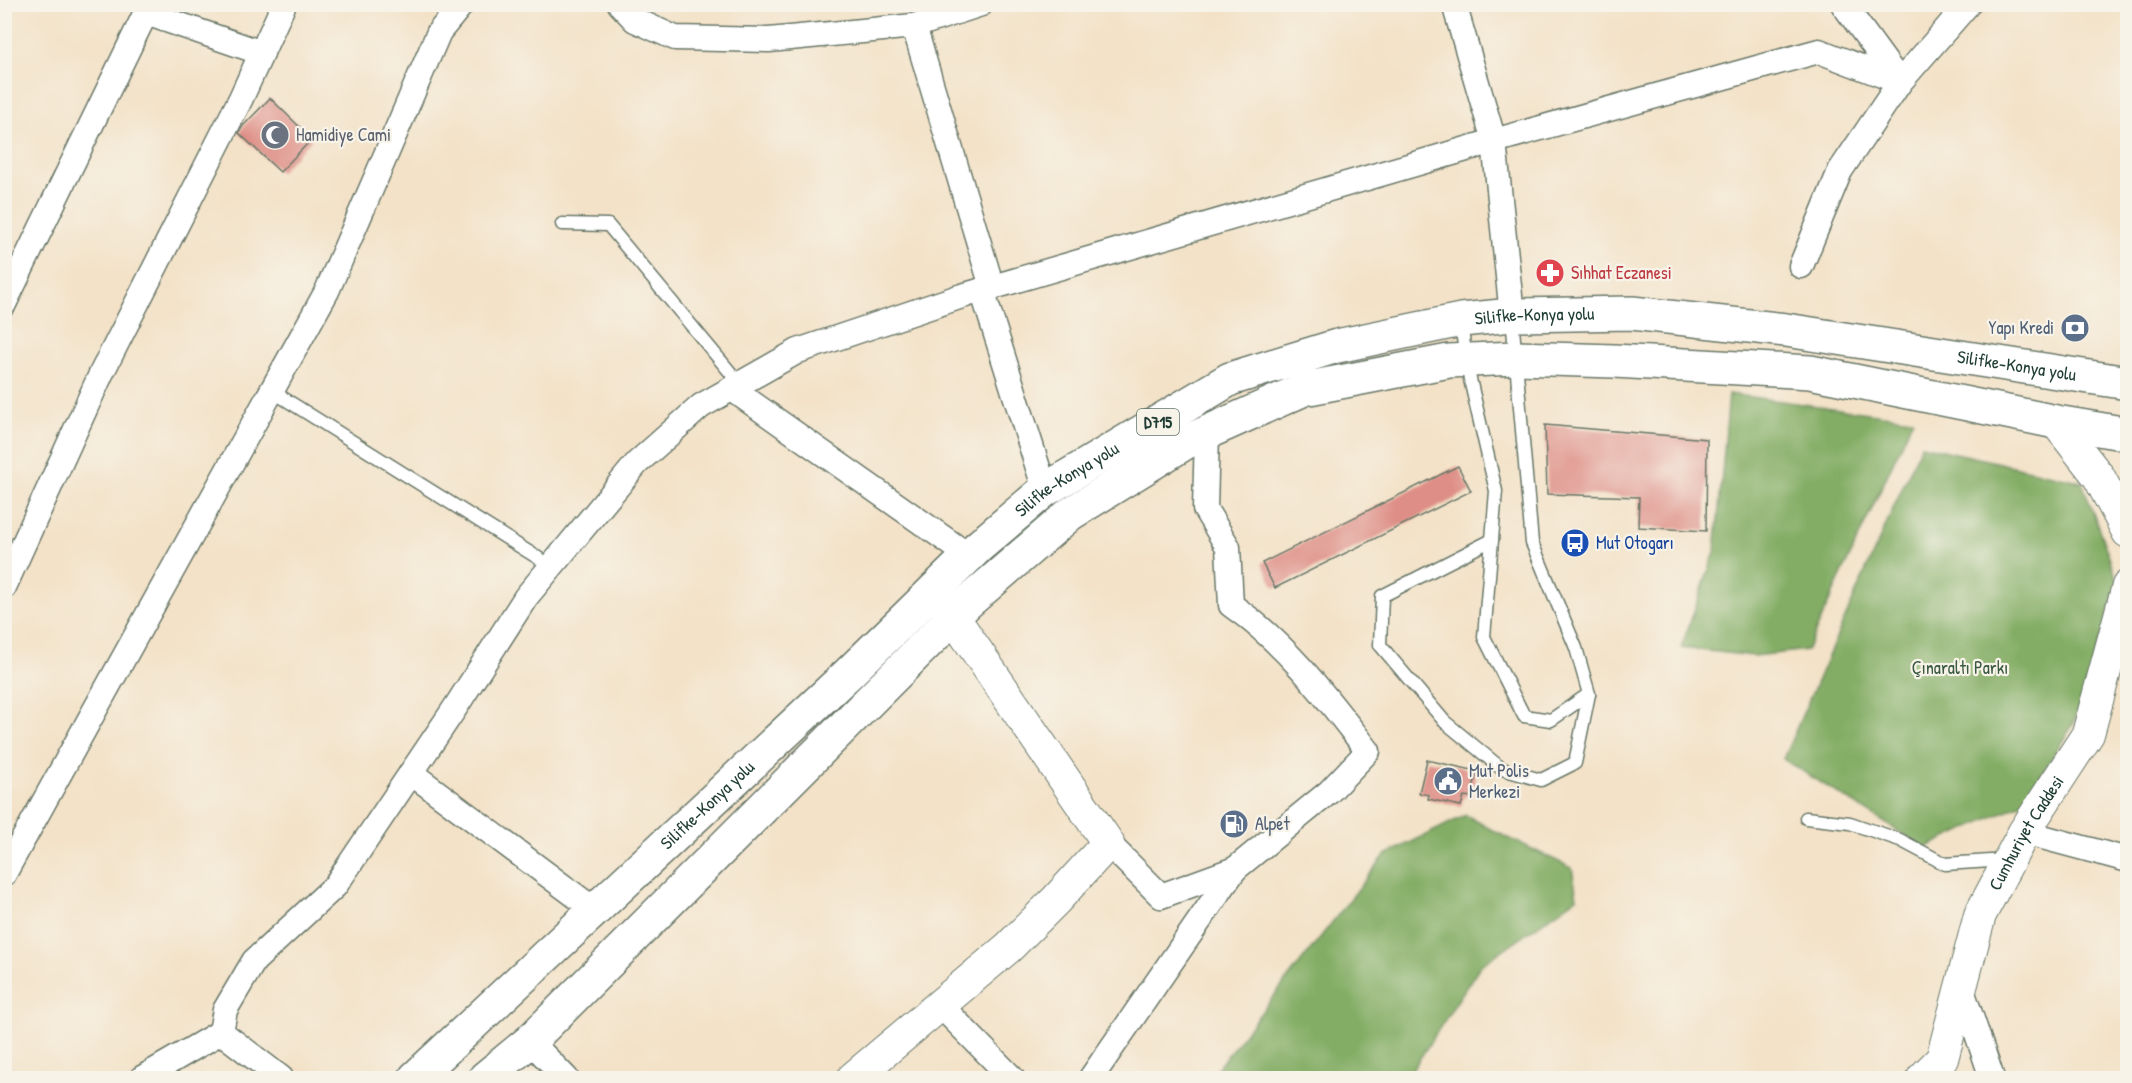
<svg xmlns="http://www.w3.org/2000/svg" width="2132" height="1083" font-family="'Patrick Hand',sans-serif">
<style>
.forest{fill:#83ad65;stroke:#51754c;stroke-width:1.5}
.building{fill:#de8e86}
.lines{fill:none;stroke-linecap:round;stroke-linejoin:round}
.service-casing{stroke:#697768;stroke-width:15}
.minor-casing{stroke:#697768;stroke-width:27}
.tertiary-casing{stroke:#697768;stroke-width:34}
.trunk-casing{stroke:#697768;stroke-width:36}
.service{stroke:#fff;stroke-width:12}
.minor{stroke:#fff;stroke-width:24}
.tertiary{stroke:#fff;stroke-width:32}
.trunk{stroke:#fff;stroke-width:33}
.labels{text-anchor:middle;stroke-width:4.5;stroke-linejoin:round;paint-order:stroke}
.shield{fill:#f7f3e8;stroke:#60746a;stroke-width:1.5}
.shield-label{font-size:16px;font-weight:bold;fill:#1f3d34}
.worship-label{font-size:18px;fill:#5b616d;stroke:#f7f3e8;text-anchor:start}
.health-label{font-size:18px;fill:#be3a42;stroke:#f7f3e8;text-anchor:start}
.street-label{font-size:18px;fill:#1f3d34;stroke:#f7f3e8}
.service-label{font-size:18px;fill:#4e5e75;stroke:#f7f3e8;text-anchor:start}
.transit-label{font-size:18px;fill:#164399;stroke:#f7f3e8;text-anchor:start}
.park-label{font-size:18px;fill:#3a5941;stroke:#f7f3e8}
</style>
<rect width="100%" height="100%" fill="#f7f3e8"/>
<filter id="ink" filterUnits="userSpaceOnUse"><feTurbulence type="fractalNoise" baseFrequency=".0167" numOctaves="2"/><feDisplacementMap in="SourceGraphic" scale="12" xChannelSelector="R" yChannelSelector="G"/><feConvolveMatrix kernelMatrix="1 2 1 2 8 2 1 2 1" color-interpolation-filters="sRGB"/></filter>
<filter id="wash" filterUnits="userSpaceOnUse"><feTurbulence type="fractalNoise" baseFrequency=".008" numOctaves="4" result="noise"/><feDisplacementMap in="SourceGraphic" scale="24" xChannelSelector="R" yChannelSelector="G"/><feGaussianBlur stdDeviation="1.35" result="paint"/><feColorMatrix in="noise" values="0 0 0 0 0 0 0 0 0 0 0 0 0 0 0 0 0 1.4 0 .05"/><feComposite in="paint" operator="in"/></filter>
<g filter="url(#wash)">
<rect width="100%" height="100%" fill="#f3e2c8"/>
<g class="forest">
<path d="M 1729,394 L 1913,419 L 1807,650 L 1754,656 L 1681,648 L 1715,552 Z"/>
<path d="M 1921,445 L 2082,482 L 2118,582 L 2074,723 L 2023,803 L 1925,848 L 1783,759 Z"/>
<path d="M 1466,815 L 1492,830 L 1572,868 L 1577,898 L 1480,966 L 1407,1078 L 1211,1078 L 1215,1071 L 1385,855 Z"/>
</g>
<g id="blocks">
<g class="building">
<path d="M 270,98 L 312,139 L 280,172 L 239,133 L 243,126 Z"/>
<path d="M 1545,425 L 1707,439 L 1706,531 L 1638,527 L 1639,497 L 1547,494 Z"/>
<path d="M 1458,466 L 1471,491 L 1275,588 L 1262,563 Z"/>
<path d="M 1427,760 L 1477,771 L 1471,797 L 1464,796 L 1461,806 L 1428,799 L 1429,795 L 1419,793 Z"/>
</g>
</g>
</g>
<g filter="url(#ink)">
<use href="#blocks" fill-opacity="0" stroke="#697768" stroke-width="1.5"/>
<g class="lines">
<g class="service-casing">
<g id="service">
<path d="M 562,224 L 608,225 L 740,384"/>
<path d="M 1461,321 L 1466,362 L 1496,491 L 1484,637 L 1524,716 L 1551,720 L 1589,694 L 1576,648 L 1532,543 L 1512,317"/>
<path d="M 272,391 L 551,566"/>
<path d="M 1492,540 L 1382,596 L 1380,645 L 1445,722 L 1502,769 L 1541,780 L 1575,763 L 1589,694"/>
<path d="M 1806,818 L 1850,823 L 1900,840 L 1945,864 L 2006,860"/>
</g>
</g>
<g class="minor-casing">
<g id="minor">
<path d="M 620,4 L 635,20 L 675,38 L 769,40 L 914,26 L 981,4"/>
<path d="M 1454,4 L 1494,141 L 1512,315"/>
<path d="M 146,13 L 262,53"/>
<path d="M 914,26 L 992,287"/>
<path d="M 1801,266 L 1840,171 L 1900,82 L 1843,4"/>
<path d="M 982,290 L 1045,490"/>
<path d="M 4,304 L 150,4"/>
<path d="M 732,389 L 969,556"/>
<path d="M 4,587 L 101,374 L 241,98 L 284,4"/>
<path d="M 411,773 L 596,911"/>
<path d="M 2024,832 L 2128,860"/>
<path d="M 1108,843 L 1161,896 L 1235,869 L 1329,792 L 1368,751 C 1327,698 1287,644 1231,605 L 1228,547 L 1205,509 L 1207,432"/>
<path d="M 4,874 L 327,291 L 439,32 L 462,4"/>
<path d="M 1961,987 L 1992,1078"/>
<path d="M 940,1005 L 1012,1078"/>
<path d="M 530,1041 L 566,1078"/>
<path d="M 142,1078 L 221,1032"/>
<path d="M 281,1078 L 221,1032 L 225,1010 L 254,961 L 335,886 L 455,708 L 526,597 L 637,463 L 701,406 L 798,351 L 962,296 L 1494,141 L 1764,66 L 1819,51 L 1900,82 L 1968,4"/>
<path d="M 1091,1078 L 1235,869"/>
</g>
</g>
<g class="tertiary-casing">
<g id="tertiary">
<path d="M 2056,422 L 2099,477 L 2128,532"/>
<path d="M 853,1078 L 1009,947 L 1056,900 L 1108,843 L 939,596"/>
<path id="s1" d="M 1923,1078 L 1942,1059 L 1980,915 L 2024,832 L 2088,734 L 2128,586"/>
</g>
</g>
<g class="trunk-casing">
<g id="trunk">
<path id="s2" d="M 415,1078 L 849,673 L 978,547 L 1045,490 L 1230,379 L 1337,346 L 1461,320 L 1512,315 L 1632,313 L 1786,330 L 2128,383"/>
<path d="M 485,1078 L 530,1041 L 966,604 L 1070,514 L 1188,441 L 1304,389 L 1449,361 L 1515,358 L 1614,361 L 1810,372 L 2056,422 L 2128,434"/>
</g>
</g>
<use href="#service" class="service"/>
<use href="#minor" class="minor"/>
<use href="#tertiary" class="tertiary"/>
<use href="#trunk" class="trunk"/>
</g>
</g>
<defs>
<g id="mosque-disc" transform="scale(1.5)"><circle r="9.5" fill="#6b7280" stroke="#f7f3e8"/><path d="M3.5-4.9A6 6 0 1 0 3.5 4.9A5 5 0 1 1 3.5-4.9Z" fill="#fff"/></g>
<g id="pharmacy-disc" transform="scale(1.5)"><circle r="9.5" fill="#e0444e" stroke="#f7f3e8"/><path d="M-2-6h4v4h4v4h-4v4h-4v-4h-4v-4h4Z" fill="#fff"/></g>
<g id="bank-disc" transform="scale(1.5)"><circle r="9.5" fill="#5c6f8a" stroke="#f7f3e8"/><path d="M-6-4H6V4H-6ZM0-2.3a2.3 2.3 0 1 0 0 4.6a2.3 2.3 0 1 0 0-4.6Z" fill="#fff"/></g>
<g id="bus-disc" transform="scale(1.5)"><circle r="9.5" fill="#1a4fb4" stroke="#f7f3e8"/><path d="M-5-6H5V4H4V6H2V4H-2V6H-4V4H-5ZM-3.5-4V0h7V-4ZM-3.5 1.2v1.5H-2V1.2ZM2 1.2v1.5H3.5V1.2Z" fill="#fff"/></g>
<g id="civic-disc" transform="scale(1.5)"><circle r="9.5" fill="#5c6f8a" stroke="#f7f3e8"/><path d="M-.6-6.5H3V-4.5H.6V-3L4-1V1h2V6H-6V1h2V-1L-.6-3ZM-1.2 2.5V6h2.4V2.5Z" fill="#fff"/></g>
<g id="fuel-disc" transform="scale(1.5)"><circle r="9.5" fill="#5c6f8a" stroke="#f7f3e8"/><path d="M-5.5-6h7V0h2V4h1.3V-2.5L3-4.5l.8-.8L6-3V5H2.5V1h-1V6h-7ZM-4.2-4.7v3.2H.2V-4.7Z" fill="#fff"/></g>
</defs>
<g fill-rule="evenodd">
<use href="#mosque-disc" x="275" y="135"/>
<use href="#pharmacy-disc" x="1550" y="273"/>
<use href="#bank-disc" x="2075" y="328"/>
<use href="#bus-disc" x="1575" y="543"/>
<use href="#civic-disc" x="1448" y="781"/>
<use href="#fuel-disc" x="1234" y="824"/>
</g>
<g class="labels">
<rect class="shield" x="1137" y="409" width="42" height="26" rx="4.5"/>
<g class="shield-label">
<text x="1158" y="428">D715</text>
</g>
<g class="worship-label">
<text x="296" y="141">Hamidiye Cami</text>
</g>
<g class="health-label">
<text x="1571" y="279">Sıhhat Eczanesi</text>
</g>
<g class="street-label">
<text dy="6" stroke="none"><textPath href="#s2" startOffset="1390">Silifke-Konya yolu</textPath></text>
<text dy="6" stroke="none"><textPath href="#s2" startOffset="1876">Silifke-Konya yolu</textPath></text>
<text dy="6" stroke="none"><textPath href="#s2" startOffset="886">Silifke-Konya yolu</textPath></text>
<text dy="6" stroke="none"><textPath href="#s2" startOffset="400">Silifke-Konya yolu</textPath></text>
<text dy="6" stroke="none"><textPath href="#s1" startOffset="270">Cumhuriyet Caddesi</textPath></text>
</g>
<g class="service-label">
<text x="2054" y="334" text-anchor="end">Yapı Kredi</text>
<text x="1469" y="777">Mut Polis<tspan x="1469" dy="21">Merkezi</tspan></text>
<text x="1255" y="830">Alpet</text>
</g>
<g class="transit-label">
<text x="1596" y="549">Mut Otogarı</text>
</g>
<g class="park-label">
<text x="1960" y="674">Çınaraltı Parkı</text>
</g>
</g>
<rect width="2132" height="1083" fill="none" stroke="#f7f3e8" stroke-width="24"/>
</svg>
